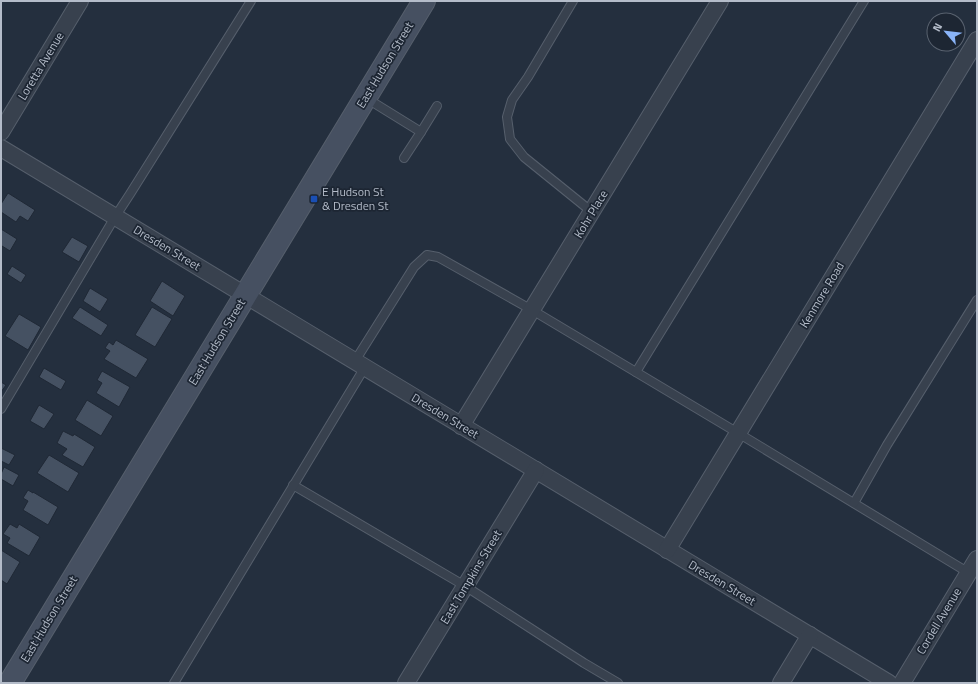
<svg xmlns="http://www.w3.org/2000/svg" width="978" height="684" font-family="'Titillium Web',sans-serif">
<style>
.building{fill:#455162;stroke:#1f2835}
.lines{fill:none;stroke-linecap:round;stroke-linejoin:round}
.lane-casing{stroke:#565f6c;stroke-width:10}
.street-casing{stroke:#565f6c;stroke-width:18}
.secondary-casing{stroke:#565f6c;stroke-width:24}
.lane{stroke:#38414e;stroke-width:8}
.street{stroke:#38414e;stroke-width:16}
.secondary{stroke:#465061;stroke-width:22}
.transit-dot{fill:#1a4fb4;stroke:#1d2633;stroke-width:1.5}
.labels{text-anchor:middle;stroke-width:3.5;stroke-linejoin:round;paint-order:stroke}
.street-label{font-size:12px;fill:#b4bcc9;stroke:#1d2633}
.poi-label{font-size:12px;fill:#b4bcc9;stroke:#1d2633;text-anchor:start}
</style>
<rect width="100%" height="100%" fill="#242f3e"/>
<g class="building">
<path d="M 8,193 L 35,210 L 28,221 L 20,216 L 16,222 L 1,212 L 1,204 Z"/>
<path d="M 1,229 L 17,239 L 10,251 L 2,246 L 1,248 Z"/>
<path d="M 72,237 L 88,246 L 79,262 L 62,252 Z"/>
<path d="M 12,266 L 26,275 L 21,283 L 7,274 Z"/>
<path d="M 162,281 L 185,296 L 173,316 L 150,301 Z"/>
<path d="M 90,288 L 108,299 L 100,312 L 83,301 Z"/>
<path d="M 80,307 L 108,325 L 101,336 L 72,318 Z"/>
<path d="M 152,307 L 172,319 L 155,347 L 135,335 Z"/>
<path d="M 19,314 L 41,327 L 28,350 L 5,336 Z"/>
<path d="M 116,340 L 148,359 L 136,378 L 104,359 L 110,351 L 105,348 L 109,342 L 113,345 Z"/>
<path d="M 44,368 L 66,381 L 61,390 L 39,377 Z"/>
<path d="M 102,371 L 130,387 L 119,407 L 96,393 L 102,383 L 97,380 Z"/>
<path d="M 1,382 L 6,385 L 1,392 Z"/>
<path d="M 87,400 L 113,416 L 101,436 L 75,420 Z"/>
<path d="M 39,405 L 54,414 L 44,429 L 30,421 Z"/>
<path d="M 63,431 L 73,436 L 74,434 L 95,447 L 83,467 L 62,455 L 67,449 L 57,443 Z"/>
<path d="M 1,448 L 15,455 L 9,465 L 1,461 Z"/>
<path d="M 49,455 L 79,473 L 68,492 L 37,473 Z"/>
<path d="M 4,467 L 19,475 L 13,486 L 1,479 L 1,474 Z"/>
<path d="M 28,490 L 33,493 L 33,492 L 58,507 L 48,525 L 23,510 L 28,501 L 23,498 Z"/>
<path d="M 10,524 L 17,528 L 19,524 L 40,537 L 29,556 L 7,543 L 10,538 L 3,534 Z"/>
<path d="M 1,550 L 20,562 L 7,584 L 1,580 Z"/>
</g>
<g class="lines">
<g class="lane-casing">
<g id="lane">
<path d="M 573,1 L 528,77 L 512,100 L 507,117 L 510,139 L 524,157 L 592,212"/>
<path d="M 366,98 L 421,132 L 404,158"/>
<path d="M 421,132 L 437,106"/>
<path d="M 355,361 L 414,267 L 427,255 L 438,257 L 532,310 L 738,433 L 969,573"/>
<path d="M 636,372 L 864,1"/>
<path d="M 1,409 L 115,217 L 130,194 L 251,1"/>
<path d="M 293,485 L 465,586 L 584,663 L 618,683"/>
<path d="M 854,503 L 887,445 L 977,300"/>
<path d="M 174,683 L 365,367"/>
</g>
</g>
<g class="street-casing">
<g id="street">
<path d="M 1,132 L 80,1"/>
<path d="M 1,148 L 889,683"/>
<path d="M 461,426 L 720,1"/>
<path d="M 667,550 L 977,40"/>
<path d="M 406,683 L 536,470"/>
<path d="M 781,683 L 810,635"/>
<path d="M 902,683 L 977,559"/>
</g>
</g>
<g class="secondary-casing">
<path id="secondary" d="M 10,683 L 424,1"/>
</g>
<use href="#lane" class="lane"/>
<use href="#street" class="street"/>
<use href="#secondary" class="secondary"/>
</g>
<rect class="transit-dot" x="310" y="195" width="8" height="8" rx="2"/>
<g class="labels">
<g class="street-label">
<text transform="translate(385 65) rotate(-59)" y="4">East Hudson Street</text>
<text transform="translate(41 66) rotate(-59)" y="4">Loretta Avenue</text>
<text transform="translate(591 214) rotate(-59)" y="4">Kohr Place</text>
<text transform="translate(167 248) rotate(31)" y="4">Dresden Street</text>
<text transform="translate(822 295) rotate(-59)" y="4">Kenmore Road</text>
<text transform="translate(217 342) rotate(-59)" y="4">East Hudson Street</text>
<text transform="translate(445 416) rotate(31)" y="4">Dresden Street</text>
<text transform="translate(471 577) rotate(-59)" y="4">East Tompkins Street</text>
<text transform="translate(722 583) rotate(31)" y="4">Dresden Street</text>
<text transform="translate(49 619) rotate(-59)" y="4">East Hudson Street</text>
<text transform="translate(939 621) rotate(-59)" y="4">Cordell Avenue</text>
</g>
<g class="poi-label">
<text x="322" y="196">E Hudson St<tspan x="322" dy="14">&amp; Dresden St</tspan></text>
</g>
</g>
<rect width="978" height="684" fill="none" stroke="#b4bcc9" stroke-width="4"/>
<g transform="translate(946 32) rotate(298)"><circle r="19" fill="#1d2633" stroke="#59626f"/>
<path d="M0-3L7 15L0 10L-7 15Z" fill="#8ab4f8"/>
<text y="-6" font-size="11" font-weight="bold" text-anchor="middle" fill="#b4bcc9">N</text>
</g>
</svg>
